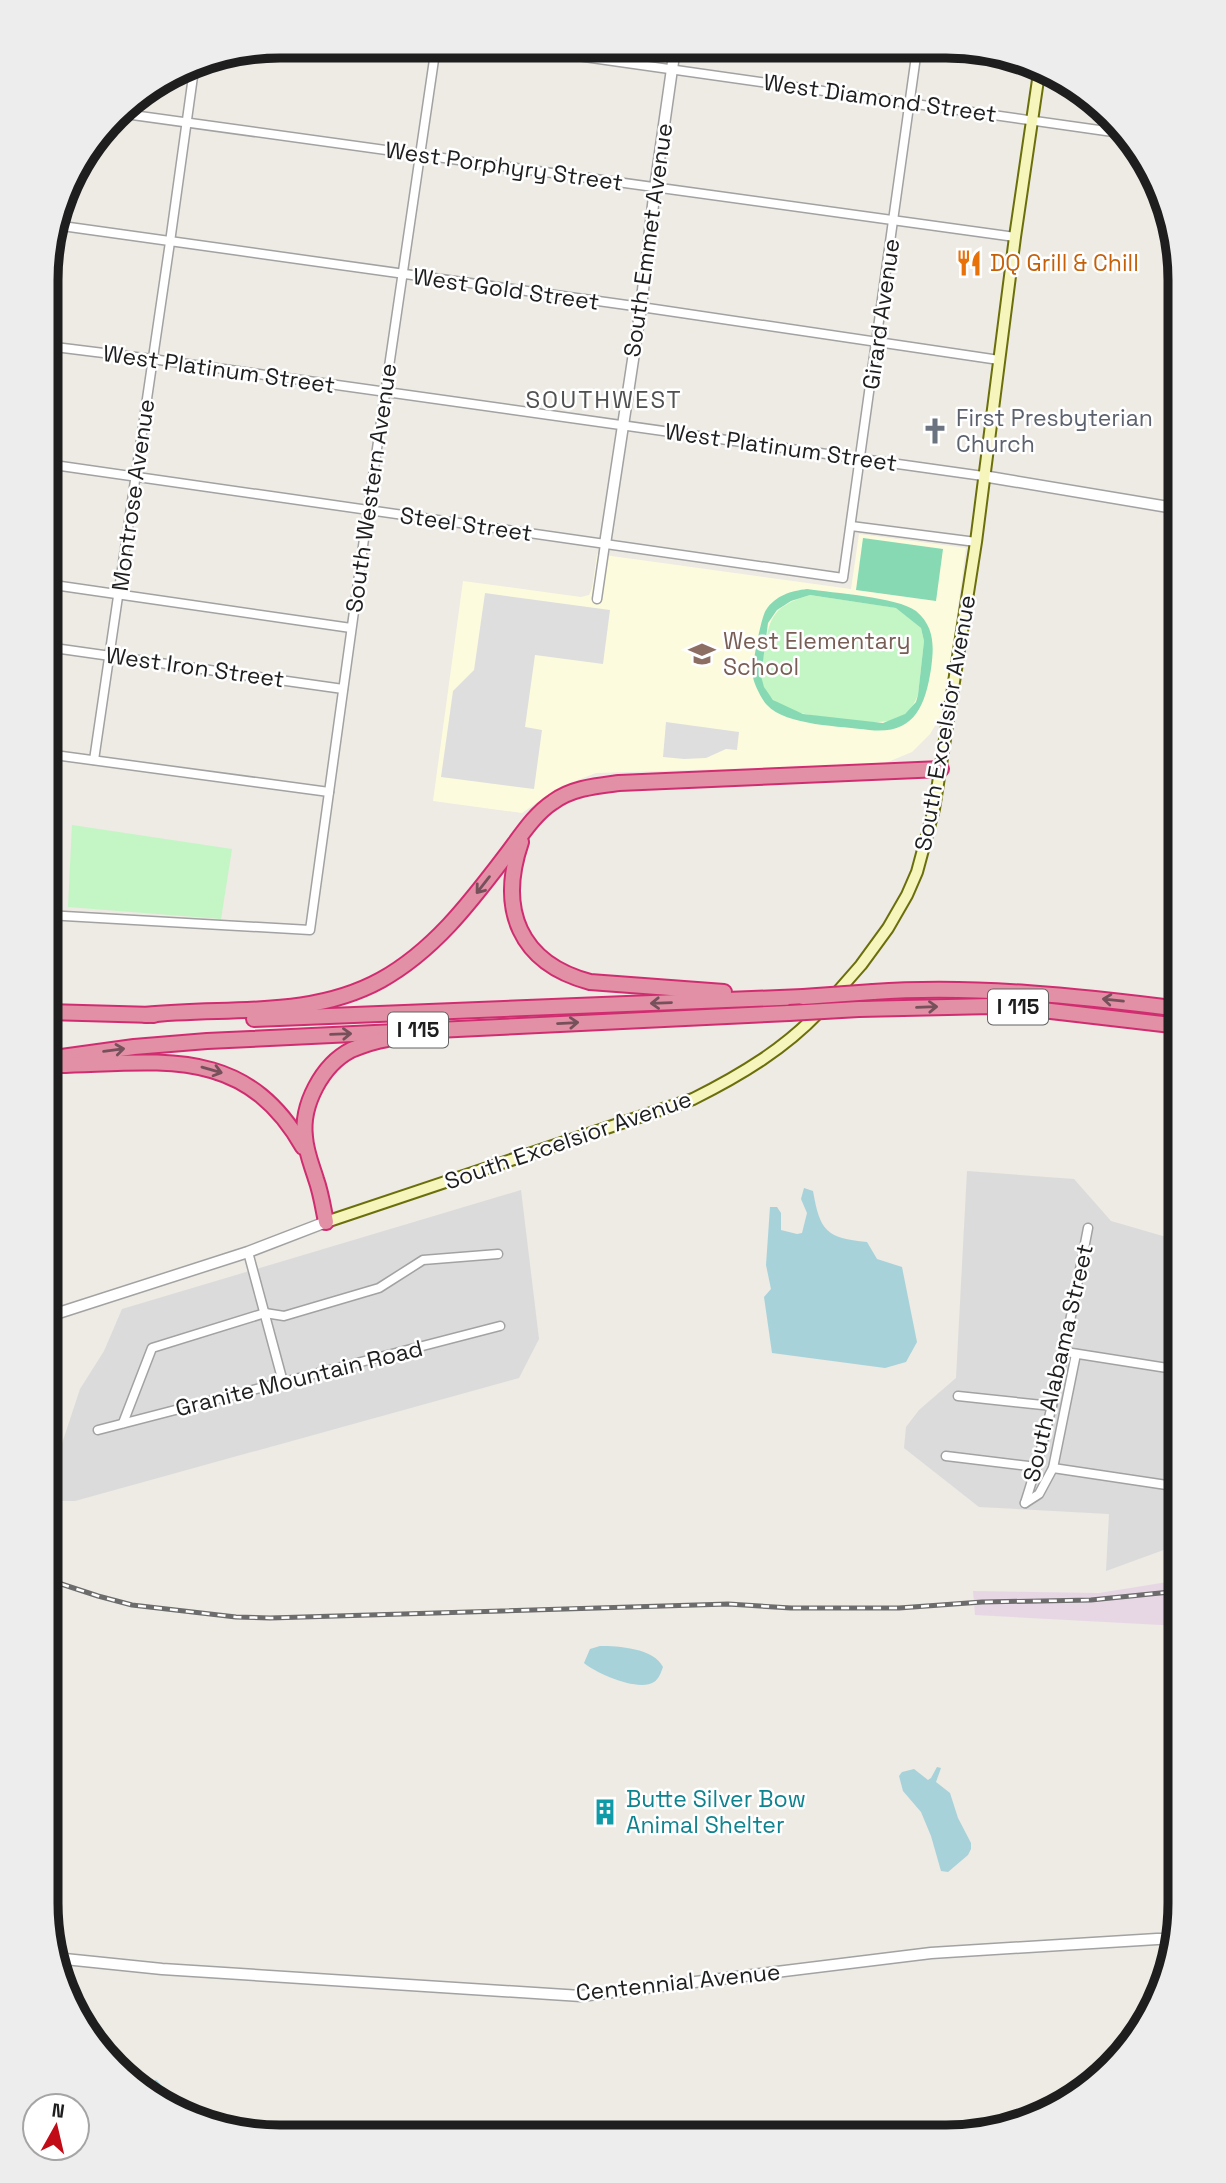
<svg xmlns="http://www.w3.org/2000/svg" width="1226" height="2183" font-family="'Space Grotesk',sans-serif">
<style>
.residential{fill:#dcdbdb}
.industrial{fill:#e7d7e5}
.education{fill:#fdfbde}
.park{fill:#c3f6c4}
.pitch{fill:#86d9b3;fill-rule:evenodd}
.parking{fill:#dedede}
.water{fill:#a7d2da}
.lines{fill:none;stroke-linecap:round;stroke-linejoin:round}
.stream{stroke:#a7d2da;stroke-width:2.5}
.minor-casing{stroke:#a2a2a2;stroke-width:11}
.tertiary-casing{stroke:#a2a2a2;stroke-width:13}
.secondary-casing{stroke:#6b6f0b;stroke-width:14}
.motorway-casing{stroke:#d02d71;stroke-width:18}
.minor{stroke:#fff;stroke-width:8}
.tertiary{stroke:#fff;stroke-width:10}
.secondary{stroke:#f6f5bb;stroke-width:10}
.motorway{stroke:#e290a5;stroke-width:14}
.rail-casing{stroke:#6c6c6c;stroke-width:5}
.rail{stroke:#fff;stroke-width:2.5;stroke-dasharray:8;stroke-linecap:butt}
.motorway-bridge-casing{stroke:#d02d71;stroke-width:18;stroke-linecap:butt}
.motorway-bridge{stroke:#e290a5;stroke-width:14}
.oneway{stroke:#76515b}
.labels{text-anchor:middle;stroke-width:5;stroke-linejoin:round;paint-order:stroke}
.shield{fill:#fff;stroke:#626262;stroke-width:2}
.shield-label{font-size:21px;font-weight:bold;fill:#1e1e1e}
.street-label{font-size:23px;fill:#1e1e1e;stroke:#fff}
.food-label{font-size:23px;fill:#c56008;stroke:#fff;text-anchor:start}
.worship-label{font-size:23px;fill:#5b616d;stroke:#fff;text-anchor:start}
.education-label{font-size:23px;fill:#785e54;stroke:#fff;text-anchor:start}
.culture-label{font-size:23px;fill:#0d838f;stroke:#fff;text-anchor:start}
.neighbourhood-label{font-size:24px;letter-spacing:2px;fill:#515151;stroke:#fff}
.rim{fill:none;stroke:#1e1e1e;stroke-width:9}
</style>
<rect width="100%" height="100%" fill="#eeeae4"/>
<g class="residential">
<path d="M 967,1171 L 1074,1179 L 1111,1221 L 1180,1241 L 1180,1544 L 1106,1571 L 1109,1514 L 979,1507 L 904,1448 L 906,1427 L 919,1410 L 956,1378 Z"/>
<path d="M 521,1190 L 539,1339 L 519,1378 L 75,1501 L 46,1501 L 46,1492 L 80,1389 L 104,1351 L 122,1309 Z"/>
</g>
<path class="industrial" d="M 1180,1580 L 1180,1626 L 975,1615 L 973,1591 L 1099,1593 Z"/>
<path class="education" d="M 859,534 L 966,548 L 944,711 L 930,734 L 912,752 L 883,764 L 596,773 L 560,787 L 522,813 L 433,801 L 463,581 L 581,597 L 589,595 L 592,588 L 597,554 L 851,589 Z"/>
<g class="park">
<path d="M 810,595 L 897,608 L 921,628 L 924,641 L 918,695 C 914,705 907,715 897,719 C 880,727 809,717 790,710 C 779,705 767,697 763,685 C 758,672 764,655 766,642 C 770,611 781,604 810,595 Z"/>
<path d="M 72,825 L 232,849 L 221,919 L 68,907 Z"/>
</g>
<g class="pitch">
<path d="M 863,538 L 943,549 L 936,601 L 856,590 Z"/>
<path d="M 807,589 C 833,593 897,597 916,611 C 935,627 934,647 931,669 C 925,708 913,735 869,730 C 842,726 786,726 767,705 C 762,700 754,684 753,677 C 751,669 761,617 766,610 C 776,595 791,591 807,589 ZM 810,595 L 896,608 L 921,628 L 924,641 L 918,695 L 916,702 L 905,714 L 883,723 L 803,714 L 773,700 L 764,687 L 761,676 L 768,623 L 777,610 L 791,601 Z"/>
</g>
<g class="parking">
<path d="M 485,593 L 610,610 L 603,664 L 535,655 L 525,727 L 542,730 L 534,789 L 441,777 L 453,691 L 474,670 Z"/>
<path d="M 666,722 L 739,732 L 737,750 L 726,749 L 706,758 L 684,759 L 663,757 Z"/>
</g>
<g class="water">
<path d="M 804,1188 L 813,1191 C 820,1231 826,1238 867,1242 L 877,1259 L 902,1267 L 917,1342 L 906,1362 L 885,1368 L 772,1353 L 764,1297 L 771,1289 L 766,1265 L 770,1207 L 777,1207 L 781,1213 L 781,1230 L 797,1234 L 802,1233 L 807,1213 L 801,1199 Z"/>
<path d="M 600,1646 C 618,1646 654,1648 663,1667 C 661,1672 659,1679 654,1682 C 639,1692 597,1674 584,1663 L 590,1649 Z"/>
<path d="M 937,1767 L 941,1768 L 936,1782 L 950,1793 L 958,1818 L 971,1843 L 971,1849 L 968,1855 L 948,1872 L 941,1871 L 931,1836 L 921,1812 L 903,1791 L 899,1776 L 902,1772 L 914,1769 L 928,1780 L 931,1778 Z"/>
</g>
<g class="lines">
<g class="stream">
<path d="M 98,2038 L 126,2062"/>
<path d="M 156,2081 L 177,2105 L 177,2114"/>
</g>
<g class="minor-casing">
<g id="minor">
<path d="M 514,47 L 1120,133"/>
<path d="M 118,113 L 1015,237"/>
<path d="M 55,225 L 641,307 L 999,360"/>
<path d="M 47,346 L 152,359 L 983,476"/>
<path d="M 47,464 L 843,578 L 917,49"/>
<path d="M 851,526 L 976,542"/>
<path d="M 47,584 L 351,628"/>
<path d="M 597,599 L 605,544"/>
<path d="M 47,647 L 343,689"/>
<path d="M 47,754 L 329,792"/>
<path d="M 94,760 L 170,242 L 195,62"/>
<path d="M 47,915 L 310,930 L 368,510 L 436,46"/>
<path d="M 248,1252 L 283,1382"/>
<path d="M 1072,1353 L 1180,1370"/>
<path d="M 958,1396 L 1052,1406"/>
<path d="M 123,1423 L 152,1348 L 265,1313 L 284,1316 L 379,1288 L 423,1260 L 498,1254"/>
<path d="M 98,1430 L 500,1326"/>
<path d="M 946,1456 L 1037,1467"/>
<path d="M 1053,1468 L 1180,1487"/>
<path d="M 1025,1503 C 1054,1414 1070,1321 1088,1228"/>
<path d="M 1025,1503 L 1039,1494 L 1053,1468 L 1076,1354"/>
</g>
</g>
<g class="tertiary-casing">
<g id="tertiary">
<path d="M 983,476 L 1180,509"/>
<path d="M 605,544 L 641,307 L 655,188 L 675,48"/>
<path d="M 46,1317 L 248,1252 L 326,1222"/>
<path d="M 55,1958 L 162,1969 L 581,1996 L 931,1953 L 1157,1939 L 1175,1939"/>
</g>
</g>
<g class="secondary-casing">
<g id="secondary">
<path d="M 833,997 L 861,965 L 888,928 L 907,895 L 917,872 L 934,809 L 976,542 L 1015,237 L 1039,73"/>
<path d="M 326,1222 L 693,1099 C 741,1075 786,1048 822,1009"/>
</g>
</g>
<g class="motorway-casing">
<g id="motorway">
<path d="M 521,842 C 498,909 519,963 590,982 L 724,992"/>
<path d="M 873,992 C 976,985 1078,996 1180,1009"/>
<path d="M 859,1009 L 992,1006 L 1025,1008 L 1180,1026"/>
<path d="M 47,1012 L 154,1015"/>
<path d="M 146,1015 C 225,1006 308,1020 381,980 C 433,951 469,904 504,858 C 519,839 533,815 553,802 C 572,788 596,786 619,783 L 941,769"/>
<path d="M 254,1019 L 803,997"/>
<path d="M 47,1059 L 134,1047 L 207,1041 L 789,1013"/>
<path d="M 58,1065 C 160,1063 244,1044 303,1147"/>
<path d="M 326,1222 C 323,1207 321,1193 316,1179 C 312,1166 306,1152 305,1137 C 301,1105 322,1065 351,1050 C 363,1045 374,1041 387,1039"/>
</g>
</g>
<use href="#minor" class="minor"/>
<use href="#tertiary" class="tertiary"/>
<use href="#secondary" class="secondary"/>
<use href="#motorway" class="motorway"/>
<g class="rail-casing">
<path id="rail" d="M 46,1579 L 98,1596 L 132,1605 L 236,1617 L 270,1618 L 728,1604 L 791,1608 L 899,1608 L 982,1602 L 1091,1600 L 1180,1591"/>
</g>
<use href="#rail" class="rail"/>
<g class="motorway-bridge-casing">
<g id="motorway-bridge">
<path d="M 803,997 L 873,992"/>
<path d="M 789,1013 L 859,1009"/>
</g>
</g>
<use href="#motorway-bridge" class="motorway-bridge"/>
</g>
<defs><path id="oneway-shaft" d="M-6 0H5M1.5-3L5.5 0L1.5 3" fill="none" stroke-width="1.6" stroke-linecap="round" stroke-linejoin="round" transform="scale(1.75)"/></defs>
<g class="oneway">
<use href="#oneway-shaft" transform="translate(483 885) rotate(128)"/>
<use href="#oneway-shaft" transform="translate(1113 1000) rotate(-174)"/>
<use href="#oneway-shaft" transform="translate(661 1003) rotate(178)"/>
<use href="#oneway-shaft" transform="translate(927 1007) rotate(-2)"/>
<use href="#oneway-shaft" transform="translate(568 1023) rotate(-3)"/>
<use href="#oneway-shaft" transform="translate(341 1034) rotate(-2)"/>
<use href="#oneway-shaft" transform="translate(114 1050) rotate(-7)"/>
<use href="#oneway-shaft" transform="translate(212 1070) rotate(16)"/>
</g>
<defs>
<g id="restaurant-bare" transform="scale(2.1)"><path d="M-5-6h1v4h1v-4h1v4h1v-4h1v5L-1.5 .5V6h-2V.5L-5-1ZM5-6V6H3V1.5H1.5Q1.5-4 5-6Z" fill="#e8710a" stroke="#fff" stroke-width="2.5" paint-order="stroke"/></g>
<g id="church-bare" transform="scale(2.1)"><path d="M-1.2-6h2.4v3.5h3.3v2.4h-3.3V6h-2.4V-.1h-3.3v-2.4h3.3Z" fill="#6b7280" stroke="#fff" stroke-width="2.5" paint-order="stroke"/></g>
<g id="school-bare" transform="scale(2.1)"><path d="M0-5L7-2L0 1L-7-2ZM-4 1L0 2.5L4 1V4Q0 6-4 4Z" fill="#8d6e63" stroke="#fff" stroke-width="2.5" paint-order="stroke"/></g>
<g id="building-bare" transform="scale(2.1)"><path d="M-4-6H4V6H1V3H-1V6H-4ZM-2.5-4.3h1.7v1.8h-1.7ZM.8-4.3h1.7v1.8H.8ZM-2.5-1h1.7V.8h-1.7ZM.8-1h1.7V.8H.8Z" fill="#0f9aa8" stroke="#fff" stroke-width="2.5" paint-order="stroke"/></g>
</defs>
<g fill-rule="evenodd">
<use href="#restaurant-bare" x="969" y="263"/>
<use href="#church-bare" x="935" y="431"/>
<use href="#school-bare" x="702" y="654"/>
<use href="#building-bare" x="605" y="1812"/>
</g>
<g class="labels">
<g class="shield">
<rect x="988" y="989.5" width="60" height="35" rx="5"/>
<rect x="388" y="1012.5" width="60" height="35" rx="5"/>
</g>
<g class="shield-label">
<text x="1018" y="1014">I 115</text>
<text x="418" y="1037">I 115</text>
</g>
<g class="street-label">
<text transform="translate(880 98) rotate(8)" y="8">West Diamond Street</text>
<text transform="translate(504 166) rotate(8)" y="8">West Porphyry Street</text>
<text transform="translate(648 240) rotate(-82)" y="8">South Emmet Avenue</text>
<text transform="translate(506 289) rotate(8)" y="8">West Gold Street</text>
<text transform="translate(881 314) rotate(-82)" y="8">Girard Avenue</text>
<text transform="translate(219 369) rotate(8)" y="8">West Platinum Street</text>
<text transform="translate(781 447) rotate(8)" y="8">West Platinum Street</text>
<text transform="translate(371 488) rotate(-82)" y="8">South Western Avenue</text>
<text transform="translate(133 495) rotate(-82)" y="8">Montrose Avenue</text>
<text transform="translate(466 524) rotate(8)" y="8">Steel Street</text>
<text transform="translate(195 667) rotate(8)" y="8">West Iron Street</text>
<text transform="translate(945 723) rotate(-80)" y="8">South Excelsior Avenue</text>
<text transform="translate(568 1140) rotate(-19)" y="8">South Excelsior Avenue</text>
<text transform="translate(1058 1363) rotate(-77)" y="8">South Alabama Street</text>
<text transform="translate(299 1378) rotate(-14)" y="8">Granite Mountain Road</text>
<text transform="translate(678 1982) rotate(-6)" y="8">Centennial Avenue</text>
</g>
<g class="food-label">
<text x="990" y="271">DQ Grill &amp; Chill</text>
</g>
<g class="worship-label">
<text x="956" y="426">First Presbyterian<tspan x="956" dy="26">Church</tspan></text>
</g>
<g class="education-label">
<text x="723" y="649">West Elementary<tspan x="723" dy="26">School</tspan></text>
</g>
<g class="culture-label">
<text x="626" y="1807">Butte Silver Bow<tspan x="626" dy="26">Animal Shelter</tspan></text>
</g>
<g class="neighbourhood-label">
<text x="604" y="408">SOUTHWEST</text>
</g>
</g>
<path d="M0 0H1226V2183H0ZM280 58H946A222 222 0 0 1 1168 280V1903A222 222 0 0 1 946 2125H280A222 222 0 0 1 58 1903V280A222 222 0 0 1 280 58Z" fill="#ededed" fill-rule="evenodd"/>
<path class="rim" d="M280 58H946A222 222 0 0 1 1168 280V1903A222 222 0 0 1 946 2125H280A222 222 0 0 1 58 1903V280A222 222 0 0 1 280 58Z"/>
<g transform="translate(56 2127) rotate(8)"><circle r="33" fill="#ffffff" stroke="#a5a5a5" stroke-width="2"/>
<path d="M0-5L12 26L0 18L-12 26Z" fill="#c10b17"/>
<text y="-10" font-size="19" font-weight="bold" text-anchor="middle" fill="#1e1e1e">N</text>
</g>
</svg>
